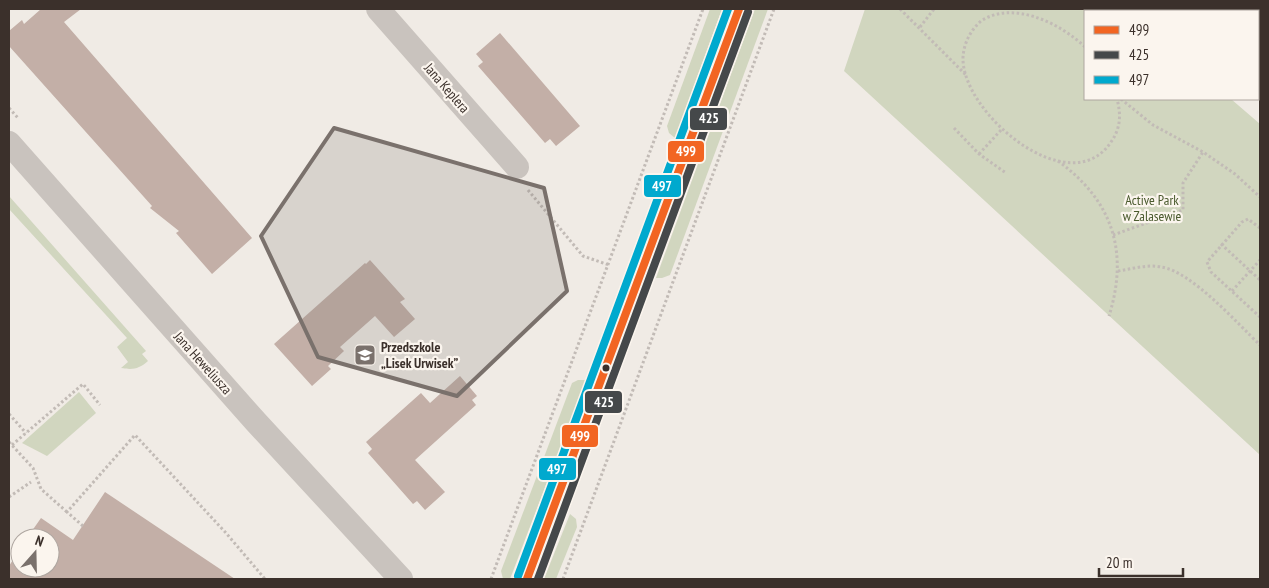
<svg xmlns="http://www.w3.org/2000/svg" width="1269" height="588" font-family="'PT Sans Narrow',sans-serif">
<style>
.green{fill:#d1d6bf}
.building{fill:#c3afa7}
.lines{fill:none;stroke-linecap:round;stroke-linejoin:round}
.path{stroke:#c2bbb6;stroke-width:3;stroke-dasharray:2.5 2.5;stroke-linecap:butt}
.street{stroke:#c9c3be;stroke-width:24}
.secondary{stroke:#bab3ae;stroke-width:28}
.bus-1-casing{stroke:#fbf5ee;stroke-width:11}
.bus-2-casing{stroke:#fbf5ee;stroke-width:11}
.bus-3-casing{stroke:#fbf5ee;stroke-width:11}
.bus-1{stroke:#f26522;stroke-width:8}
.bus-2{stroke:#45484a;stroke-width:8}
.bus-3{stroke:#00a9ce;stroke-width:8}
.marked{fill:#7a716c;fill-opacity:0.2;stroke:#7a716c;stroke-width:4;stroke-linejoin:round}
.bus-dot{fill:#3b302b;stroke:#fbf5ee;stroke-width:2}
.labels{text-anchor:middle;stroke-width:4.5;stroke-linejoin:round;paint-order:stroke}
.street-label{font-size:14px;fill:#3b302b;stroke:#fbf5ee}
.park-label{font-size:14px;fill:#4a5a2e;stroke:#fbf5ee}
.poi-label{font-size:14px;font-weight:bold;fill:#3b302b;stroke:#fbf5ee;text-anchor:start}
.line-badge{stroke:#fbf5ee;stroke-width:2}
.badge-label{font-size:14px;text-anchor:middle;font-weight:bold;fill:#fff}
</style>
<rect width="100%" height="100%" fill="#f0ebe5"/>
<g class="green">
<path d="M 710,9 L 722,9 L 675,138 L 669,133 L 667,126 Z"/>
<path d="M 755,9 L 768,9 L 670,275 L 662,278 L 656,278 Z"/>
<path d="M 865,9 L 1130,9 L 1132,11 L 1085,11 L 1085,99 L 1231,99 L 1260,124 L 1260,455 L 844,71 Z"/>
<path d="M 9,196 L 146,351 L 142,354 L 148,361 C 139,369 133,370 121,368 L 128,362 L 117,347 L 127,338 L 9,209 Z"/>
<path d="M 578,380 L 586,380 L 510,579 L 503,579 L 501,571 L 572,383 Z"/>
<path d="M 79,392 L 96,413 L 47,456 L 22,443 Z"/>
<path d="M 570,514 L 576,519 L 577,527 L 556,579 L 544,579 Z"/>
</g>
<g class="building">
<path d="M 41,9 L 81,9 L 64,22 L 252,238 L 212,274 L 176,233 L 179,231 L 150,208 L 152,206 L 9,46 L 9,31 L 22,20 L 24,24 Z"/>
<path d="M 500,33 L 580,126 L 556,146 L 550,139 L 545,143 L 478,66 L 483,62 L 476,54 Z"/>
<path d="M 370,260 L 405,299 L 400,302 L 415,319 L 394,337 L 375,316 L 340,347 L 344,351 L 328,366 L 331,369 L 312,386 L 274,344 L 365,263 L 366,264 Z"/>
<path d="M 460,376 L 477,396 L 472,400 L 476,405 L 415,460 L 445,492 L 425,510 L 417,501 L 413,504 L 368,453 L 372,449 L 366,442 L 421,393 L 430,403 Z"/>
<path d="M 105,492 L 235,579 L 9,579 L 9,566 L 20,549 L 20,568 L 50,568 L 50,538 L 27,538 L 41,518 L 73,540 Z"/>
</g>
<g class="lines">
<g class="path">
<path d="M 900,9 L 966,75"/>
<path d="M 920,27 L 934,9"/>
<path d="M 1085,47 C 1060,23 1013,0 981,21 C 970,31 964,43 963,57 C 961,113 1070,204 1111,142 C 1121,128 1121,114 1117,99"/>
<path d="M 1121,99 L 1153,125 L 1203,152 L 1235,174 L 1260,197"/>
<path d="M 9,108 L 18,118"/>
<path d="M 954,128 L 979,154 L 1006,173"/>
<path d="M 979,154 L 1002,129"/>
<path d="M 1058,161 C 1113,201 1129,252 1109,316"/>
<path d="M 528,190 L 583,256 L 609,265"/>
<path d="M 1260,228 L 1248,219 L 1242,222 L 1207,262 L 1211,272 L 1260,317"/>
<path d="M 1113,235 L 1183,210 L 1183,183 L 1203,152"/>
<path d="M 1221,244 L 1260,280"/>
<path d="M 1118,271 C 1132,269 1147,264 1161,267 C 1191,271 1237,323 1260,345"/>
<path d="M 1232,291 L 1260,260"/>
<path d="M 9,414 L 26,433"/>
<path d="M 9,442 L 33,468 L 41,489 L 67,512"/>
<path d="M 12,445 L 83,384 L 100,405"/>
<path d="M 9,497 L 31,482"/>
<path d="M 83,526 L 67,512 L 135,435 L 226,533 L 265,579"/>
<path d="M 491,579 L 703,9"/>
<path d="M 563,579 L 774,9"/>
</g>
<g class="street">
<path d="M 378,9 L 517,167"/>
<path d="M 9,143 L 256,422 L 401,579"/>
</g>
<path class="secondary" d="M 527,579 L 739,9"/>
<g class="bus-1-casing">
<path id="bus-1" d="M 527,579 L 739,9"/>
</g>
<g class="bus-2-casing">
<path id="bus-2" d="M 538,579 L 748,12"/>
</g>
<g class="bus-3-casing">
<path id="bus-3" d="M 518,576 L 728,9"/>
</g>
<use href="#bus-1" class="bus-1"/>
<use href="#bus-2" class="bus-2"/>
<use href="#bus-3" class="bus-3"/>
</g>
<path class="marked" d="M 334,128 L 544,188 L 567,291 L 457,396 L 318,357 L 261,236 Z"/>
<defs>
<g id="school-square" transform="scale(1.125)"><rect x="-9" y="-9" width="18" height="18" rx="4" fill="#7a716c" stroke="#fbf5ee"/><path d="M0-5L7-2L0 1L-7-2ZM-4 1L0 2.5L4 1V4Q0 6-4 4Z" fill="#fff"/></g>
</defs>
<g fill-rule="evenodd">
<use href="#school-square" x="365" y="355"/>
</g>
<circle class="bus-dot" cx="606" cy="368" r="4.5"/>
<g class="labels">
<g class="street-label">
<text transform="translate(447 88) rotate(49)" y="5">Jana Keplera</text>
<text transform="translate(203 363) rotate(48)" y="5">Jana Heweliusza</text>
</g>
<g class="park-label">
<text x="1152" y="205">Active Park<tspan x="1152" dy="16">w Zalasewie</tspan></text>
</g>
<g class="poi-label">
<text x="381" y="352">Przedszkole<tspan x="381" dy="16">„Lisek Urwisek”</tspan></text>
</g>
</g>
<g class="line-badge">
<rect x="689" y="107" width="39" height="24" rx="5" fill="#45484a"/>
<rect x="667" y="140" width="38" height="23" rx="5" fill="#f26522"/>
<rect x="643" y="174" width="39" height="24" rx="5" fill="#00a9ce"/>
<rect x="584" y="390" width="39" height="24" rx="5" fill="#45484a"/>
<rect x="561" y="424" width="38" height="24" rx="5" fill="#f26522"/>
<rect x="538" y="457" width="39" height="24" rx="5" fill="#00a9ce"/>
</g>
<g class="badge-label">
<text x="709" y="123">425</text>
<text x="686" y="156">499</text>
<text x="662" y="191">497</text>
<text x="604" y="407">425</text>
<text x="580" y="441">499</text>
<text x="557" y="474">497</text>
</g>
<rect width="1269" height="588" fill="none" stroke="#3b302b" stroke-width="20"/>
<rect x="1084" y="10" width="175" height="90" fill="#fbf5ee" stroke="#aea6a0"/>
<rect x="1094" y="26" width="25" height="8" fill="#f26522" stroke="#aea6a0"/>
<text x="1129" y="35" font-size="15" fill="#3b302b">499</text>
<rect x="1094" y="51" width="25" height="8" fill="#45484a" stroke="#aea6a0"/>
<text x="1129" y="60" font-size="15" fill="#3b302b">425</text>
<rect x="1094" y="76" width="25" height="8" fill="#00a9ce" stroke="#aea6a0"/>
<text x="1129" y="85" font-size="15" fill="#3b302b">497</text>
<g transform="translate(35 553) rotate(20)"><circle r="24" fill="#fbf5ee" stroke="#aea6a0"/>
<path d="M0-4L9 19L0 12L-9 19Z" fill="#7a716c"/>
<text y="-8" font-size="14" font-weight="bold" text-anchor="middle" fill="#3b302b">N</text>
</g>
<path d="M1099 568v8h84v-8" fill="none" stroke="#3b302b" stroke-width="2.5"/>
<text x="1106" y="568" font-size="15" fill="#3b302b" stroke="#fbf5ee" stroke-width="4" paint-order="stroke">20 m</text>
</svg>
